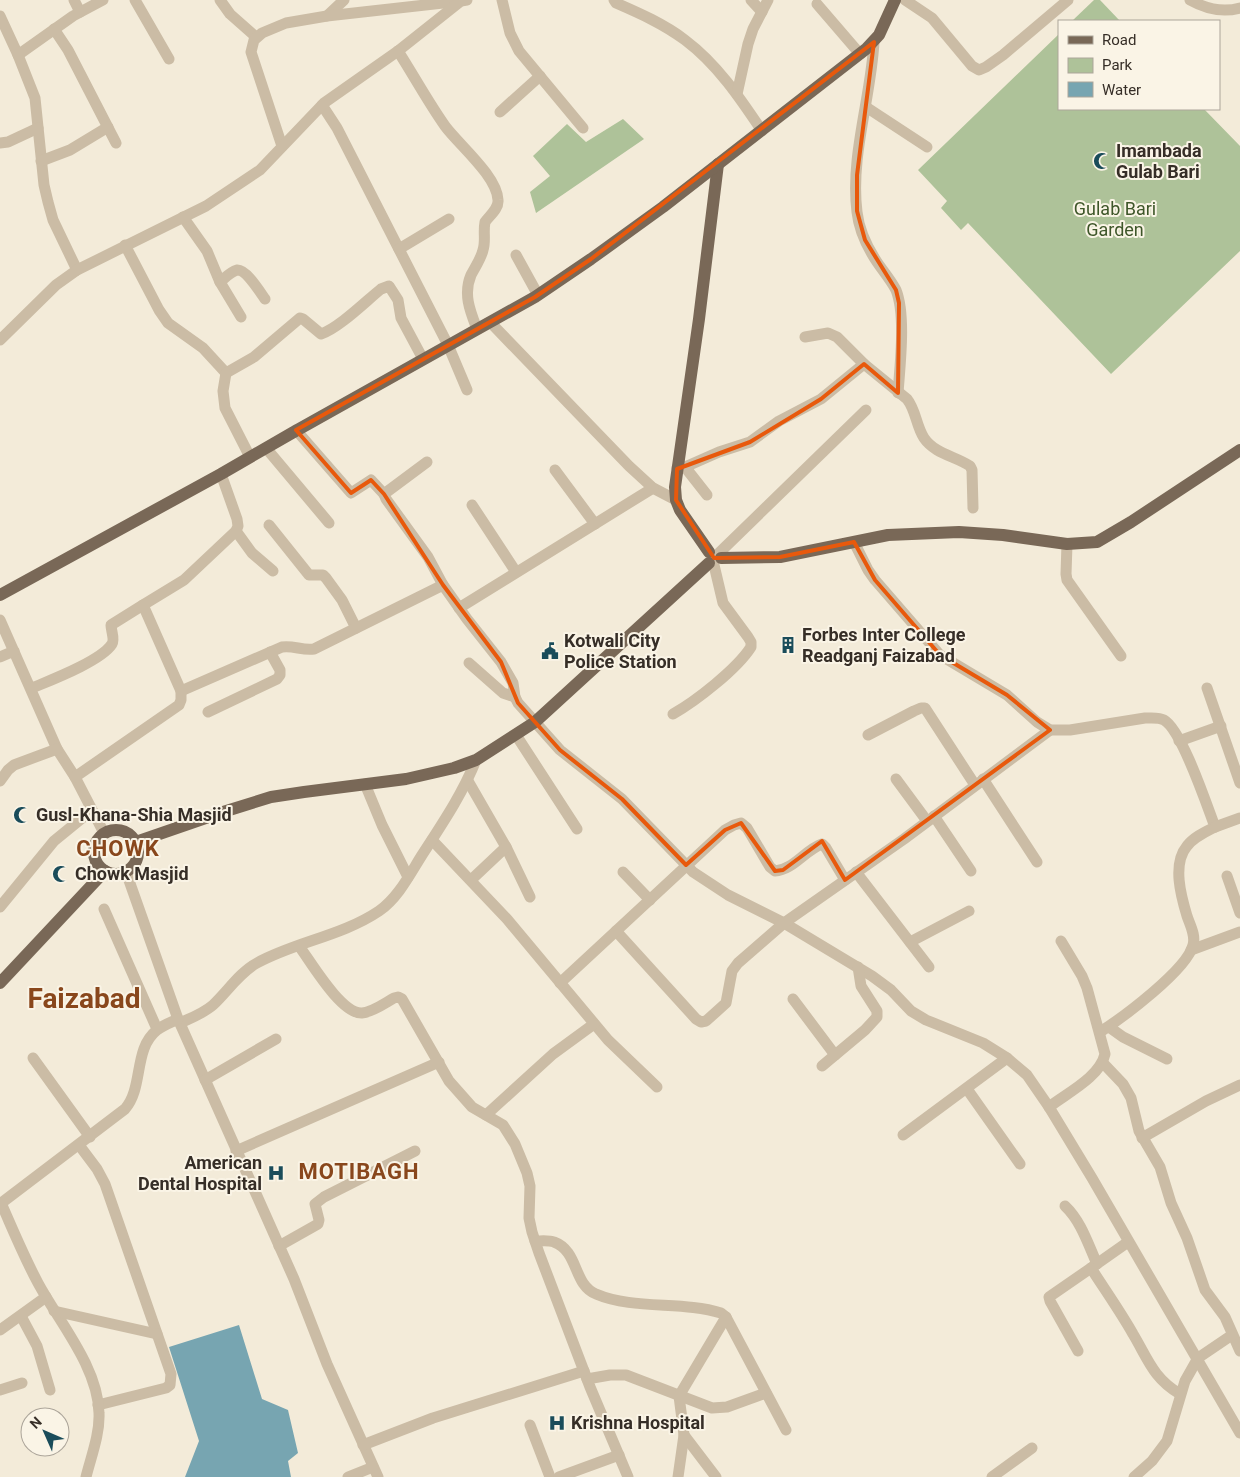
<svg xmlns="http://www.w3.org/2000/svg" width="1240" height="1477" font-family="Roboto,sans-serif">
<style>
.green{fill:#aec299}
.water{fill:#77a5b1}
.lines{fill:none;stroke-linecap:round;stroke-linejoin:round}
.minor{stroke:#cbbca5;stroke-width:11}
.major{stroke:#796857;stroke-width:12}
.marked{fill:none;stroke:#e8590c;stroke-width:4;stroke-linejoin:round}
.labels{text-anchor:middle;stroke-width:4;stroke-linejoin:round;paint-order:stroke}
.poi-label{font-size:18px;font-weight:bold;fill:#362e27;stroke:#faf4e6;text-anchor:start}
.park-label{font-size:18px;fill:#3e5629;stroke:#faf4e6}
.district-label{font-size:22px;font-weight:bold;letter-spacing:1px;fill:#89471c;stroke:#faf4e6}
.town-label{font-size:28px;font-weight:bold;fill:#89471c;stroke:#faf4e6}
</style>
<rect width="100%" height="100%" fill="#f3ebd9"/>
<g class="green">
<path d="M 1094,0 L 1100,0 L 1120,21 L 1072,21 Z"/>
<path d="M 1059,34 L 1059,109 L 1204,109 L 1240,146 L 1240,251 L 1111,374 L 968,223 L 961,230 L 941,208 L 947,201 L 918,170 Z"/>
<path d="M 623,119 L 644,139 L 536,213 L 530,192 L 550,176 L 533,156 L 567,124 L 586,142 Z"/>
</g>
<path class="water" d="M 239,1325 L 262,1399 L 288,1410 L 298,1453 L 288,1461 L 291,1477 L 185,1477 L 199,1441 L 169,1347 Z"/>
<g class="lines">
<g class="minor">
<path d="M 74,0 L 80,12"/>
<path d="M 135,0 L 169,59"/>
<path d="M 220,0 L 230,14 L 256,37"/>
<path d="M 502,0 L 510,33 L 519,51 L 583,128"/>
<path d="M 614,0 L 616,3 C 639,13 664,24 685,40 C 717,64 740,98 762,131"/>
<path d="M 751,0 L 762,12"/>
<path d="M 905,0 L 932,18 L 972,66 L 979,70 L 986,67 L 1003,55 L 1068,0"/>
<path d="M 1190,0 C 1206,9 1222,13 1240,8"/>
<path d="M 817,4 L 860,54"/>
<path d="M 0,16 L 18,55 L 35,98 L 44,185 L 48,202 L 53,220 L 77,270"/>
<path d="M 327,16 L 344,0"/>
<path d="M 54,29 L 68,50 L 116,143"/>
<path d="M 874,42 C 871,98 850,156 857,212 C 859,230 867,247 877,262 C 883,271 891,280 896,290 C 906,315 900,365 898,393"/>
<path d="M 398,51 C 414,76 428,102 445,126 C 459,145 497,176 498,200 C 499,209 489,216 485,222 C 483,232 486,241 483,250 C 481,259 475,267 471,275 C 463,294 470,311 477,329"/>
<path d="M 18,55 L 73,16 L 103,0"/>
<path d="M 737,94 L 748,44 L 753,29 L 768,0"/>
<path d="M 322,105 L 337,128 L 448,345 L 467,390"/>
<path d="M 866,107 L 927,147"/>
<path d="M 500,112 L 540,76"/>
<path d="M 0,143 L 8,142 L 38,128"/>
<path d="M 282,146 L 251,52 L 254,40 L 262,33 L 286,23 L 327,16 L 461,1"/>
<path d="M 41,161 L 70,150 L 108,127"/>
<path d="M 183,217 L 207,251 L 220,282 L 241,317"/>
<path d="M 125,245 L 159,310 L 168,323 L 203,348 L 226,373 L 254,357 L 300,318 L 303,319 L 321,334 C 339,328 366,301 381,289 L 389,286 L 398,300 L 401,318 L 423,359"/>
<path d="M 399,249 L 449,219"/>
<path d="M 516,255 L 538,295"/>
<path d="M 220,282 C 225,278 230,272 237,270 C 246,269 260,292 265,299"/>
<path d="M 490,322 L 629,466 L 653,488 L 676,500"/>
<path d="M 805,337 L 828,333 L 837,337 L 864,364 L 907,399 C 916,410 916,426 924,438 C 935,454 955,456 970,466 L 972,470 L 973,508"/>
<path d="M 0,340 L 56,285 L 77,270 L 206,206 L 260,170 L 324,103 L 398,51 L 461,1 L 467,0"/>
<path d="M 226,373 L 223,391 L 225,408 L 250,457"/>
<path d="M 296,430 L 351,493 L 371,480 L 384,494"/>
<path d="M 266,448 L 329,523"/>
<path d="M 427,462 L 384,494 L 386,499 L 428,557 L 443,585"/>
<path d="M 685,467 L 707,495"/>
<path d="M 677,468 L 685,467 L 719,452 L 750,442 L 779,421 L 821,399 L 864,364"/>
<path d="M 555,470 L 595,524"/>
<path d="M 472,505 L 516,572"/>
<path d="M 269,525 L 309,575 L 323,575 L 326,578 L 342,600 L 356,628"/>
<path d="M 236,531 L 252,553 L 273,571"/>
<path d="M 854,542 L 868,570 L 875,580 L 940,655 L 1007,695 L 1037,722 L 1050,730 L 1070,730 L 1145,718 C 1151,718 1159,717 1164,720 C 1182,730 1207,806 1215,827 C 1205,832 1194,837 1187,846 C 1172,864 1181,896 1187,916 C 1190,925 1196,935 1193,945 C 1187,970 1122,1018 1100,1032"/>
<path d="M 1067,544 L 1066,574 L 1067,580 L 1121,656"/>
<path d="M 719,553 L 866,410"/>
<path d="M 459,608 L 653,488"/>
<path d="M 0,620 L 57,749 L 75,777 L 104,833"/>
<path d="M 0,657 L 14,651"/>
<path d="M 469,663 L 503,693 L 515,697"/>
<path d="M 32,688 C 51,680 101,661 112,644 C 115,639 111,631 111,625 L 143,605"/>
<path d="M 1207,688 L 1240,783"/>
<path d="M 181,691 L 282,647 C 293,645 303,651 314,649 L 443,585 L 467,619 L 501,662 L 513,683 L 515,697 L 518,703 L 535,722 L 560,750 L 622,799 L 693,872 L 728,895 L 784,923 L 872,976 L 891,990 L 911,1011 L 926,1020 L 983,1043 L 1007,1058 L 1027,1075 L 1049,1107 L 1092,1178 L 1240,1433"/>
<path d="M 208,712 L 277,679 L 280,675 L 280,670 L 270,652"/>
<path d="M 673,714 C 696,701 737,669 751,647 L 751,642 L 748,637 L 723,603 L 714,565"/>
<path d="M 516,735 L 577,829"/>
<path d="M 868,735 L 914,711 L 921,708 L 925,708 L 975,785"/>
<path d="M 1179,741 L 1221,726"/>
<path d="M 75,777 L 179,705 L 181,700 L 181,691 L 143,605 L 184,580 L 236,531 L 238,526 L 237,519 L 221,474"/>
<path d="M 896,779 L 927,821"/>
<path d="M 983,779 L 1037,862"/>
<path d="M 0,781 L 8,770 L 14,765 L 57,749"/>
<path d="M 468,781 L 506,847 L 530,897"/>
<path d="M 365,784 L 382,825 L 408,877"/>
<path d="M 934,816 L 971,871"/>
<path d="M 1215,827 L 1240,818"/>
<path d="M 432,840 L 507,919 L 608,1040 L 657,1087"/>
<path d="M 126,872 L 178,1019 L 294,1279 L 327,1364 L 378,1477"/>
<path d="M 623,872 L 650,900"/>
<path d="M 856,872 L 929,967"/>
<path d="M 1227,876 L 1240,913"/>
<path d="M 471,880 L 506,847"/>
<path d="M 0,907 L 54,841 L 92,810"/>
<path d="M 104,909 L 157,1029"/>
<path d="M 616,931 L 696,1019 L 701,1022 L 706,1021 L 726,1003 L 732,971 L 738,963 L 784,923 L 904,839 L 1050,730"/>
<path d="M 910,942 L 969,911"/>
<path d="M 299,946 C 311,962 341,1014 362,1013 C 373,1012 385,1003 394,998 L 398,997 L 402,999 L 449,1081 L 472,1107 L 503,1125 L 515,1144 L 527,1173 L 530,1186 L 529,1218 L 532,1232 L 539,1253 L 590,1387 L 628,1477"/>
<path d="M 1191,950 L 1240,932"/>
<path d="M 560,983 L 725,830 L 734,825 L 741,823 L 747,828 L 770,867 L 775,871 C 793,870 805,850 822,844 L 826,848 L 845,880"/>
<path d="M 793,999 L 835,1055"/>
<path d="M 180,1023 C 191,1018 204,1013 213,1005 C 227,992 240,972 257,963 C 295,942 342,936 379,911 C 398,898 410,874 422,855 C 442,824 463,793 476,760"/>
<path d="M 1109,1027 L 1123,1037 L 1167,1059"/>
<path d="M 33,1058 L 90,1137"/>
<path d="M 1103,1063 L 1123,1084 L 1131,1098 L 1139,1131 L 1160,1167 L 1171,1203 L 1187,1238 L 1205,1290 L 1225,1317 L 1240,1351"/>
<path d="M 822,1066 L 865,1030 L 877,1017 L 877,1011 L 861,986 L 858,967"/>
<path d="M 205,1080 L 276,1039"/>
<path d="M 967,1089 L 1020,1164"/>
<path d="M 1049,1107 C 1067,1093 1100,1077 1105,1054 L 1087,988 L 1082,976 L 1061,941"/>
<path d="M 486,1115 L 553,1054 L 594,1024"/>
<path d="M 903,1135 L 1007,1058"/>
<path d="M 1142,1138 L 1206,1101 L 1240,1085"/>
<path d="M 79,1145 L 97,1169 L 105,1184 L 171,1374 L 170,1385 L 166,1388 L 98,1405"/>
<path d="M 236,1151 L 439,1062"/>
<path d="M 1,1203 C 13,1230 24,1257 38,1283 C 59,1322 98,1367 99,1413 C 100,1434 91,1457 86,1477"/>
<path d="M 0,1204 L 125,1109 C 144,1087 133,1049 157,1030 C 163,1025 172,1022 178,1019"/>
<path d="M 1065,1206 C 1081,1221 1088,1244 1097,1264"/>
<path d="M 535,1241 C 541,1241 549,1240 554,1242 C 579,1251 573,1285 596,1294 C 633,1310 683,1301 721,1313 L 726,1317 L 786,1430"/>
<path d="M 1128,1242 L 1091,1268 C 1105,1290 1120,1311 1133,1334 C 1148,1359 1153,1378 1180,1394"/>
<path d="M 279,1246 L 318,1224 L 319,1220 L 315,1204 L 324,1197 L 415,1151"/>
<path d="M 54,1311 L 157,1334"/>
<path d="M 21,1316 L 37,1346 L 50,1390"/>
<path d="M 0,1330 L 46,1297"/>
<path d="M 1078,1351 L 1050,1301 L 1049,1297 L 1091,1268"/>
<path d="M 587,1379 L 610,1375 L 626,1375 L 712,1408 L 727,1407 L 766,1393"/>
<path d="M 0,1390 L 22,1383"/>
<path d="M 530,1425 L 550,1477"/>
<path d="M 684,1435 L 716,1477"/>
<path d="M 363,1445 L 433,1418 L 584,1371"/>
<path d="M 348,1477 L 373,1467"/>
<path d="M 559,1477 L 619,1455"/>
<path d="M 678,1477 L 684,1435 L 679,1396 L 726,1317"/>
<path d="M 992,1477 L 1032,1448"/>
<path d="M 1134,1477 L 1152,1461 L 1167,1441 L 1185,1381 L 1198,1358 L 1232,1335"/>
</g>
<g class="major">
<path d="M 709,552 L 680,510 L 676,500 L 675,487 L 699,319 L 718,164"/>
<path d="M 721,558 L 780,557 L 888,535 L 959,532 L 1003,535 L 1067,544 L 1097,542 L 1131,522 L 1240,450"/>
<path d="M 0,595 L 221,474 L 292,433 L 535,297 L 591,259 L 663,207 L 866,49 L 879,35 L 895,0"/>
<circle cx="116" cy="852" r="22"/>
<path d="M 136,842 L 223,812 L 271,797 L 304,792 L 406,779 L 454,768 L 476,760 L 535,722 L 709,563"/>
<path d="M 0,983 L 105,871"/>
</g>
</g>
<path class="marked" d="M 874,42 L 857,175 L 857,211 L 865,240 L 896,290 L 899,303 L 898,393 L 864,364 L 821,399 L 750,442 L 677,469 L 676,500 L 714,558 L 780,557 L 854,542 L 875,580 L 940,655 L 1007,695 L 1050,730 L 845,880 L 822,841 L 783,870 L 775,871 L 741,823 L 725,830 L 686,865 L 622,799 L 560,750 L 518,703 L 501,662 L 443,585 L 384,494 L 371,480 L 351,493 L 296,430 L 535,297 L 591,259 Z"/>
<defs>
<g id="mosque-bare" transform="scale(1.35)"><path d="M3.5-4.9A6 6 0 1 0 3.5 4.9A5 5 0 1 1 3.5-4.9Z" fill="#1a4c5a" stroke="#faf4e6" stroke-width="2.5" paint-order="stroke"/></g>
<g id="building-bare" transform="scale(1.35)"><path d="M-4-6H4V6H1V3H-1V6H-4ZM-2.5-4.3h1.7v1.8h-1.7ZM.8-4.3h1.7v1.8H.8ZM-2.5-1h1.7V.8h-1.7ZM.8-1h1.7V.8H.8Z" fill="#1a4c5a" stroke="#faf4e6" stroke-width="2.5" paint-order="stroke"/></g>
<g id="civic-bare" transform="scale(1.35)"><path d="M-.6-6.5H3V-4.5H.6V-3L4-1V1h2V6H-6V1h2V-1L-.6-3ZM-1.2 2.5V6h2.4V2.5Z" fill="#1a4c5a" stroke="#faf4e6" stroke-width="2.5" paint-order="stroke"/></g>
<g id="hospital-bare" transform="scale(1.35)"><path d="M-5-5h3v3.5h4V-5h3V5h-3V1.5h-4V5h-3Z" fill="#1a4c5a" stroke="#faf4e6" stroke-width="2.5" paint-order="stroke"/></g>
</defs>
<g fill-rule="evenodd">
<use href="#mosque-bare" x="1102" y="161"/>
<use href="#building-bare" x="788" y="645"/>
<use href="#civic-bare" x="550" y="651"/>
<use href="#mosque-bare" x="22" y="815"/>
<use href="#mosque-bare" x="61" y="874"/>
<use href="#hospital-bare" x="276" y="1173"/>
<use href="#hospital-bare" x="557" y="1423"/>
</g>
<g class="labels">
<g class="poi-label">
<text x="1116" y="157">Imambada<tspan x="1116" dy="21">Gulab Bari</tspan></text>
<text x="802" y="641">Forbes Inter College<tspan x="802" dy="21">Readganj Faizabad</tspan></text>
<text x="564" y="647">Kotwali City<tspan x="564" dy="21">Police Station</tspan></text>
<text x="36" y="821">Gusl-Khana-Shia Masjid</text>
<text x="75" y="880">Chowk Masjid</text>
<text x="262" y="1169" text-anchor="end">American<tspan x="262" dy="21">Dental Hospital</tspan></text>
<text x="571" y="1429">Krishna Hospital</text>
</g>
<g class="park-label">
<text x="1115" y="215">Gulab Bari<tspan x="1115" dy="21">Garden</tspan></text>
</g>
<g class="district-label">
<text x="118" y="856">CHOWK</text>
<text x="359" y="1179">MOTIBAGH</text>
</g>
<g class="town-label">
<text x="84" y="1008">Faizabad</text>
</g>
</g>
<rect x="1058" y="20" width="162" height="90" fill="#faf4e6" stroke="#aca59a"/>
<rect x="1068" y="36" width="25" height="8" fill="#796857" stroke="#aca59a"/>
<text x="1102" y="45" font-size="15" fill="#362e27">Road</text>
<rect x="1068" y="58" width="25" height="15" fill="#aec299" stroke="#aca59a"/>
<text x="1102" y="70" font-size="15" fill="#362e27">Park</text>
<rect x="1068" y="82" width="25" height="15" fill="#77a5b1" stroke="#aca59a"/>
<text x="1102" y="95" font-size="15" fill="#362e27">Water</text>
<g transform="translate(45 1432) rotate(315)"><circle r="24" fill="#faf4e6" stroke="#aca59a"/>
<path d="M0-4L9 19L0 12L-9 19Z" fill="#1a4c5a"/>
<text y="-8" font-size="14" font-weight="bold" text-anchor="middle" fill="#362e27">N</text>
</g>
</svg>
